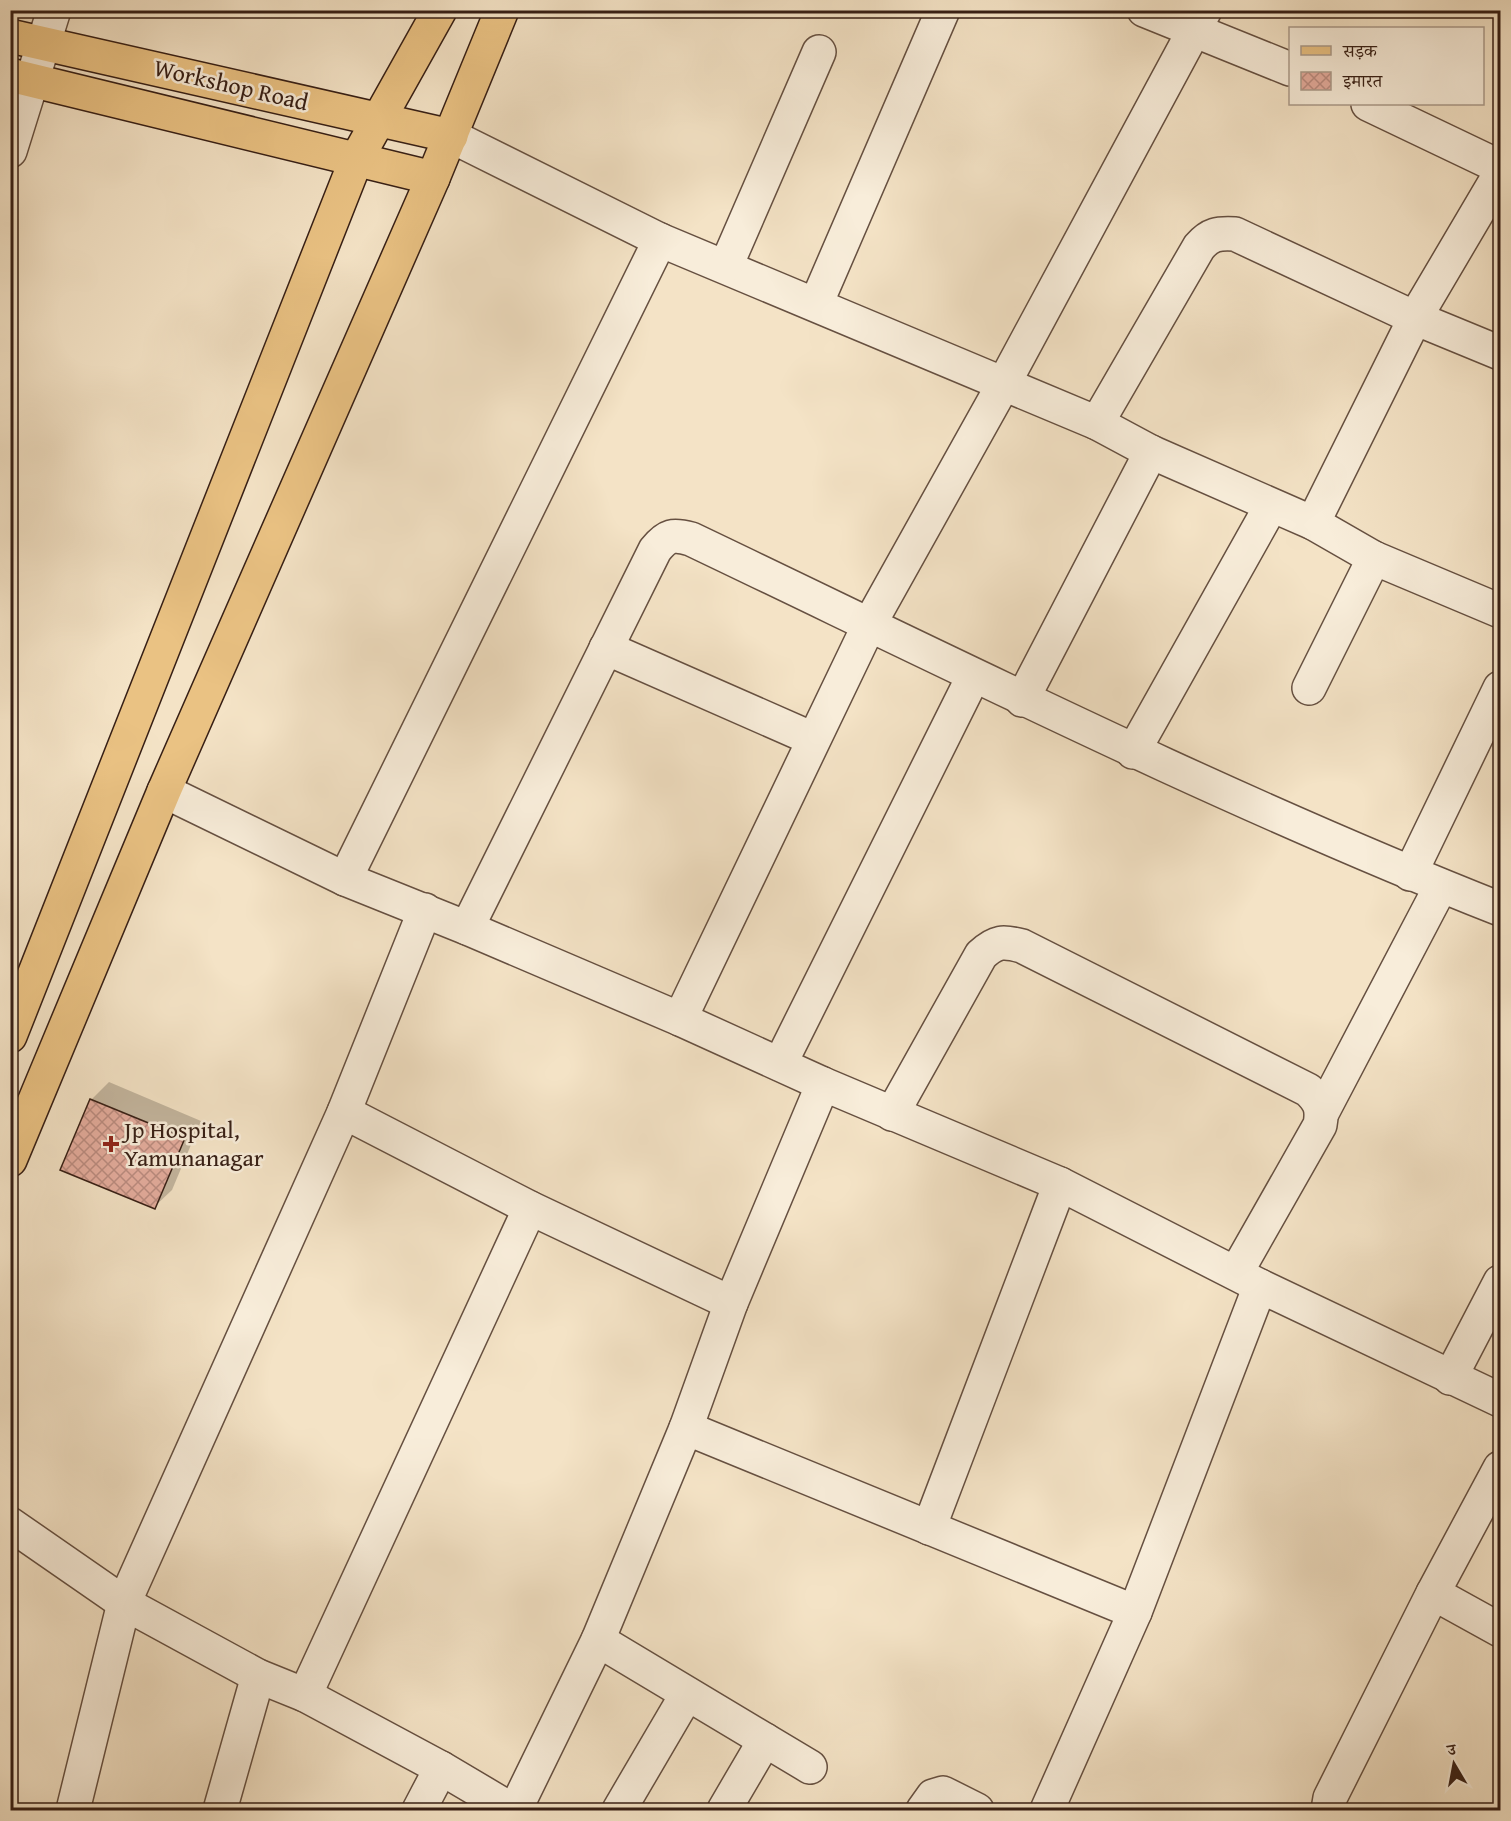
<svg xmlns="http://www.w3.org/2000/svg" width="1511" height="1821" font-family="'Gentium Book Plus','Noto Serif Devanagari',serif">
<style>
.shadow{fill:#0003}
.building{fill:url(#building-cross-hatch);stroke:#371f15;stroke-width:1.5}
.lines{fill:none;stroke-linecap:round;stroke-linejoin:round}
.minor-casing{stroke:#665041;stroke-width:36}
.major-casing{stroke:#371f15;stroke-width:36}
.minor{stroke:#f8edda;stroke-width:33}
.major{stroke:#eac283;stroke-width:33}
.poi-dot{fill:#8f2418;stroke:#f8edda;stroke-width:2}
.labels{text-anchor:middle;stroke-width:5;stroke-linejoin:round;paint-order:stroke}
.street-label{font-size:24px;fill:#371f15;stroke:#f8edda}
.poi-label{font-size:24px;fill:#371f15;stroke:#f8edda;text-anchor:start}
</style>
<defs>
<pattern id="building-cross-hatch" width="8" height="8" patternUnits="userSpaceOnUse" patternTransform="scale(1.5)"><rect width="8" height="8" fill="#e4ac9d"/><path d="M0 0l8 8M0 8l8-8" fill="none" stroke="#ba8b7f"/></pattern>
</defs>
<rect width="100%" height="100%" fill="#f4e3c6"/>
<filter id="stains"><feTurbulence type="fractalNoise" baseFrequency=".00333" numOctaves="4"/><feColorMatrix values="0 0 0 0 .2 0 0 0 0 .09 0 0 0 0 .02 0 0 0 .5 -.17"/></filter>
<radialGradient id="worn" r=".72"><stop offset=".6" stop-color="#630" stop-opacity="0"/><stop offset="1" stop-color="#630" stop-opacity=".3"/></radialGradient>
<path class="shadow" d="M 109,1082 L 201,1121 L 172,1190 L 154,1207 L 91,1100 Z"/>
<path class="building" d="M 90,1099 L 185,1138 L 155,1209 L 60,1170 Z"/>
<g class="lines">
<g class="minor-casing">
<g id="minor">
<path d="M 1144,10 L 1290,69"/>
<path d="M 1368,104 L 1500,167"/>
<path d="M 451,136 L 660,240 L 1097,423 L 1151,452 L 1313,523 L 1374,558 L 1500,611"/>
<path d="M 10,151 L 54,10"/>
<path d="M 726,266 L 819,52"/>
<path d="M 816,304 L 943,10"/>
<path d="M 1097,423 L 1199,247 C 1210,234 1218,233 1235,234 L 1415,318 L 1500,353"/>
<path d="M 1313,523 L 1415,318 L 1500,174"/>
<path d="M 606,648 L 813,739"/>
<path d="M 1309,688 L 1374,558"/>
<path d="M 1022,700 L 1151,452"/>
<path d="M 1133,752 L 1271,506"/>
<path d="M 164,791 L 345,879 L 467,928 L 680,1019 L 823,1084 L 1060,1184 L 1260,1286 L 1500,1400"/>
<path d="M 1410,874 L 1500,688"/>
<path d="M 345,879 L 660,240"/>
<path d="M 467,928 L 655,550 C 667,535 673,534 691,539 C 959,667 1224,800 1500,909"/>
<path d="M 680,1019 L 869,625 L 1003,385 L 1205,10"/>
<path d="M 780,1064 L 973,677"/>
<path d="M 1323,1111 L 1441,886"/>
<path d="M 344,1112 L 530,1208 L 731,1303"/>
<path d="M 892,1114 L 981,955 C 996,941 1003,941 1022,946 L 1308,1090 C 1320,1101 1323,1109 1320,1125 L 1236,1273"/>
<path d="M 1450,1378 L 1500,1282"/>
<path d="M 686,1428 L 1135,1612"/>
<path d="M 10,1524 L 124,1603 L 258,1676 L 305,1695 L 441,1768 L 512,1810"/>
<path d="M 929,1528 L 1060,1184"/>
<path d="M 1433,1593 L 1500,1630"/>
<path d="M 598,1640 L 810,1767"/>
<path d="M 305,1695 L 530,1208"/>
<path d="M 73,1810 L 124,1603 L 344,1112 L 425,910"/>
<path d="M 220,1810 L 258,1676"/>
<path d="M 419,1810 L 441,1768"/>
<path d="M 515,1810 L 598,1640 L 686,1428 L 731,1303 L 823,1084"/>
<path d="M 619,1810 L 687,1694"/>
<path d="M 724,1810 L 765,1740"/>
<path d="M 923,1810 L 933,1796 L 943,1793 L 977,1810"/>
<path d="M 1047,1810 L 1135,1612 L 1260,1286"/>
<path d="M 1328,1810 L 1330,1798 L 1433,1593 L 1500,1468"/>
</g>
</g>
<g class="major-casing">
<g id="major">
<path d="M 10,36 L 451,136"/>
<path d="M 10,75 L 433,178"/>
<path d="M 10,1036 L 356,160 L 440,10"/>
<path d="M 10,1160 L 164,791 L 433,178 L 502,10"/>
</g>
</g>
<use href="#minor" class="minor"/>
<use href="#major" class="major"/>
</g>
<path class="poi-dot" d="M108 1135h6v6h6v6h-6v6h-6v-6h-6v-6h6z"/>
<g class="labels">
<g class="street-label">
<text transform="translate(231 85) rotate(13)" y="8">Workshop Road</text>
</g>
<g class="poi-label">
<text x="124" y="1138">Jp Hospital,<tspan x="124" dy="28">Yamunanagar</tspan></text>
</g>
</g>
<rect width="1511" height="1821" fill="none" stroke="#f4e3c6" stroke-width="36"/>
<rect x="12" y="12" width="1487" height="1797" fill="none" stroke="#371f15" stroke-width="3"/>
<rect x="18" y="18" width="1475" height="1785" fill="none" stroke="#371f15" stroke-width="1.5"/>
<rect x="1289" y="27" width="195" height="78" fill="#f8edda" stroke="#ab9b8b" stroke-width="1.5"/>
<rect x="1301" y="46" width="30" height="9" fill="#eac283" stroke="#ab9b8b" stroke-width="1.5"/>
<text x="1343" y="57" font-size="18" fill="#371f15">सड़क</text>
<rect x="1301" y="72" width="30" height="18" fill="url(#building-cross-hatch)" stroke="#ab9b8b" stroke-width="1.5"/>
<text x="1343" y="87" font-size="18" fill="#371f15">इमारत</text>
<g transform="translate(1454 1764) rotate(350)" stroke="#f8edda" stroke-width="4.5" paint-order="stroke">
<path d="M0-4.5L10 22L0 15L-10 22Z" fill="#371f15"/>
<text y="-9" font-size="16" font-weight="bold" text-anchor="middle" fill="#371f15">उ</text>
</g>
<rect width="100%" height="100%" filter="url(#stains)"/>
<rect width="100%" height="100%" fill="url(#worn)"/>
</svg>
